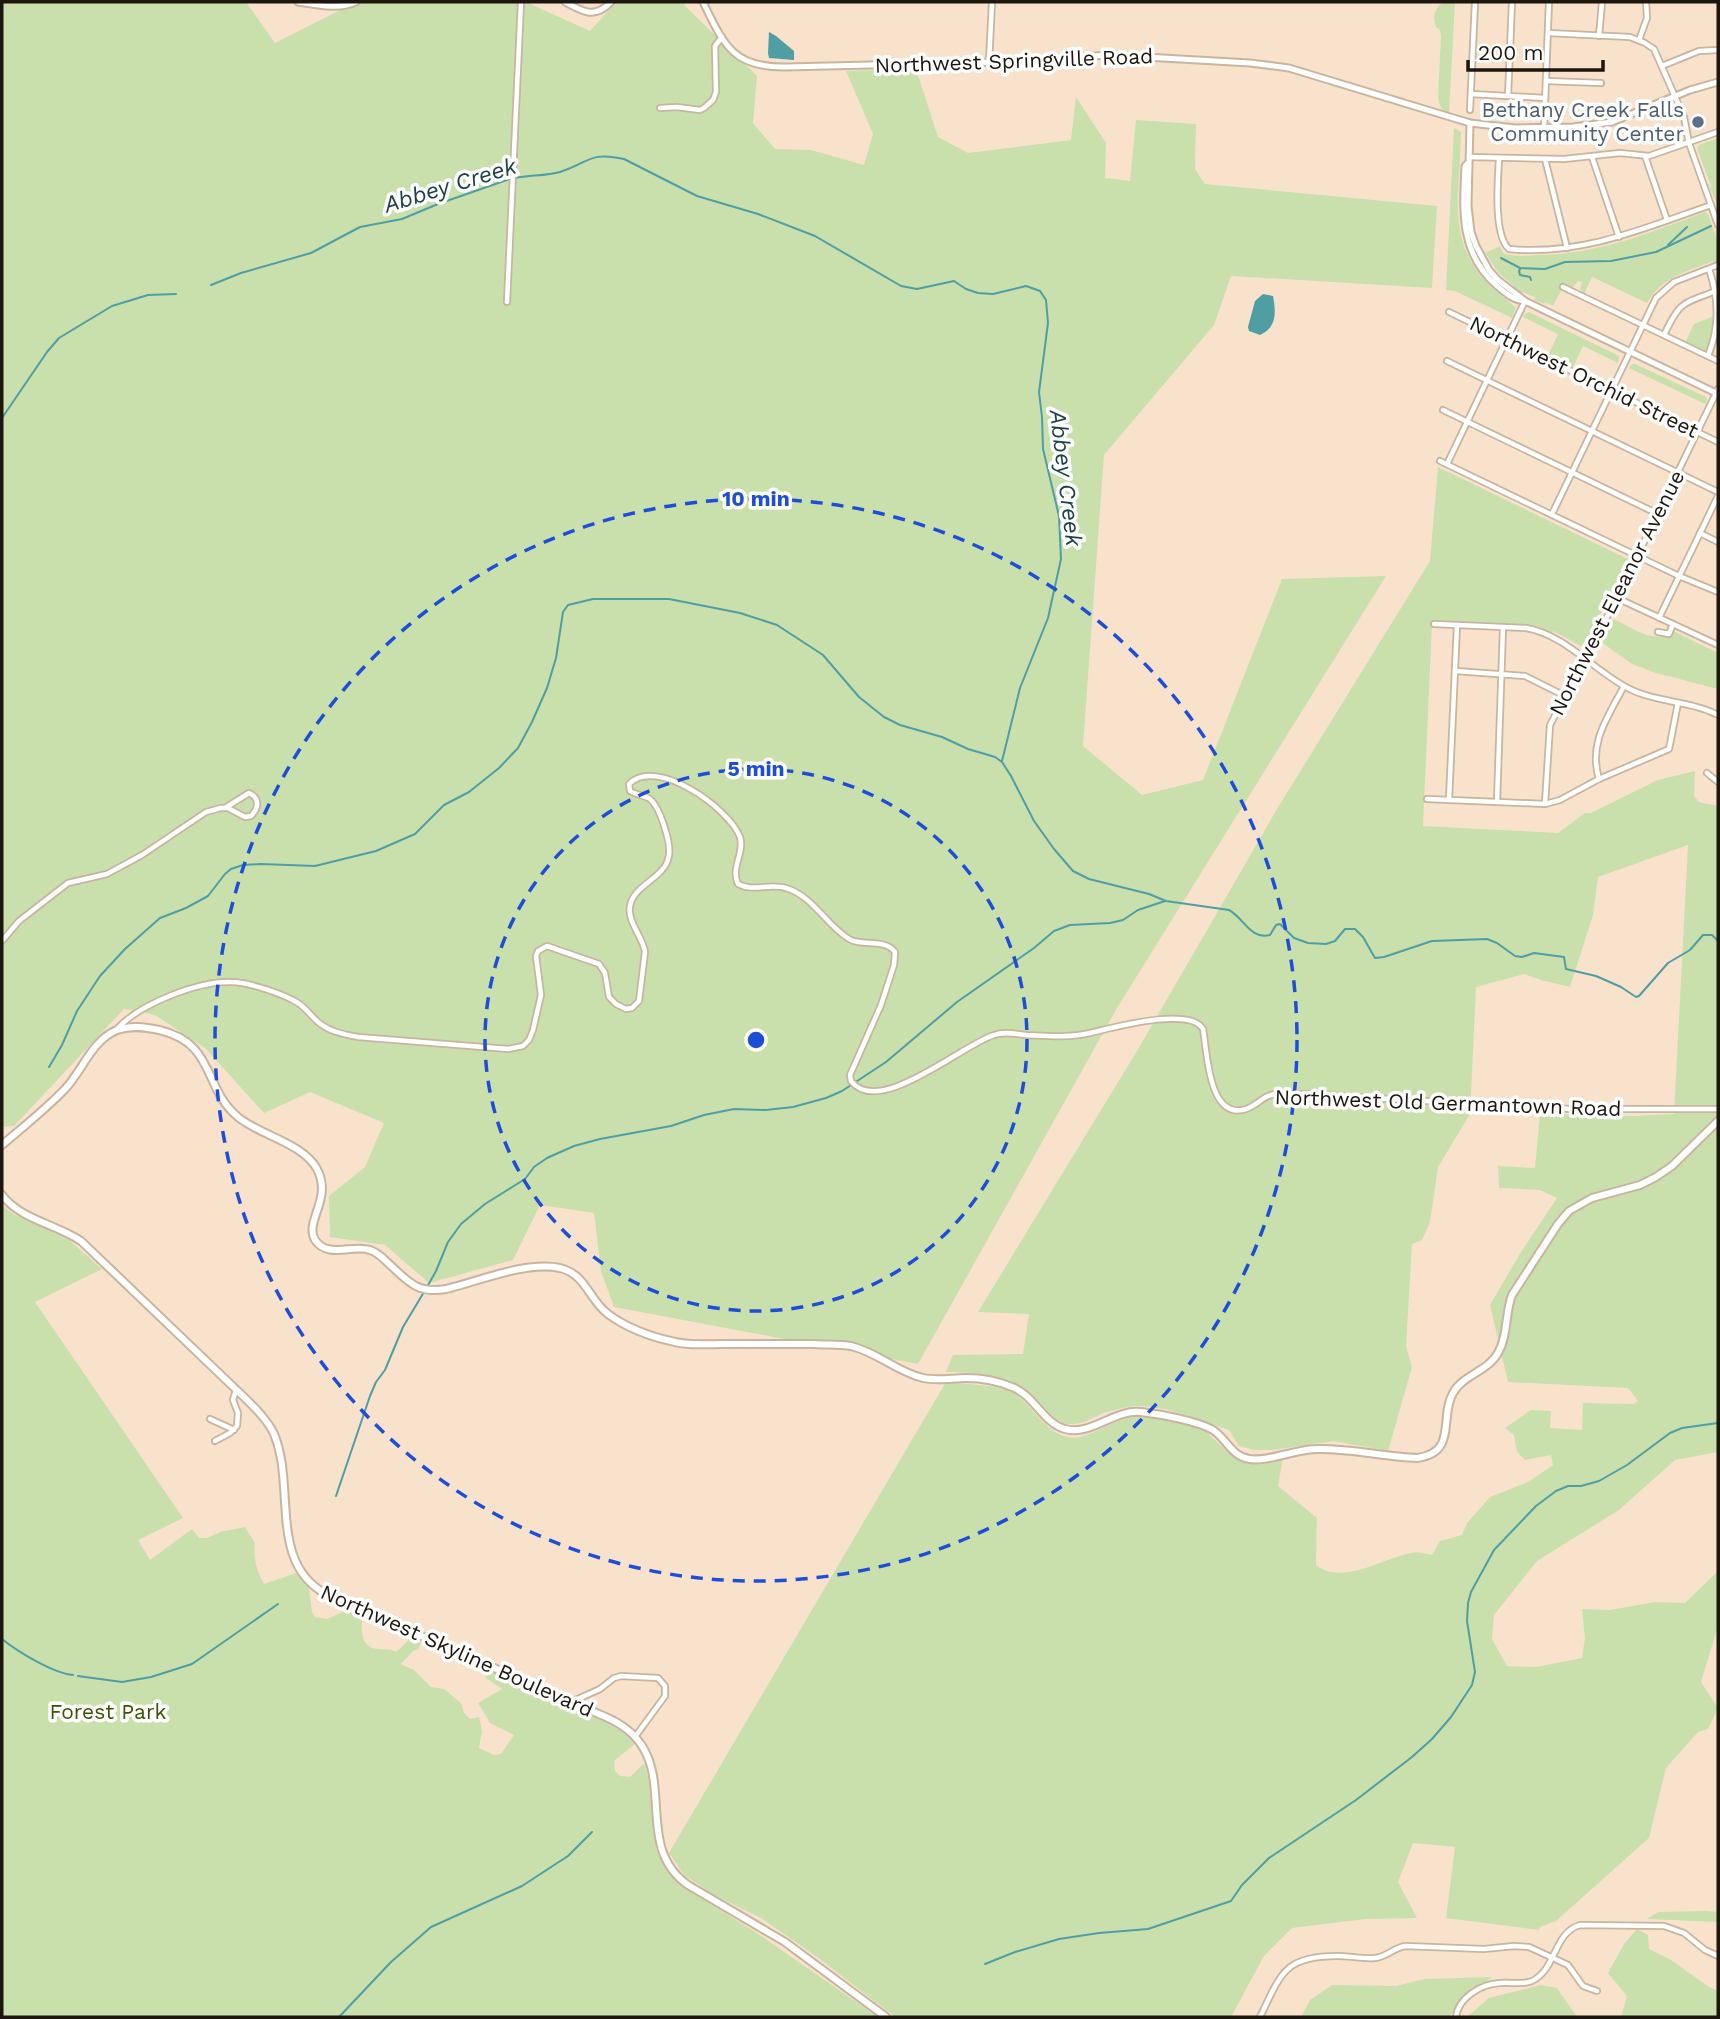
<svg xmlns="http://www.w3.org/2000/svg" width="1720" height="2019" font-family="'Work Sans',sans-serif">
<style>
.green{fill:#c9e0ad}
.water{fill:#4f9ea4}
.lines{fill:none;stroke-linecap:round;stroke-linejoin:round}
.stream{stroke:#4f9ea4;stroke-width:2}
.minor-casing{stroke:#c9b49f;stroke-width:8}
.tertiary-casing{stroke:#c9b49f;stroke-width:9}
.secondary-casing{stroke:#c9b49f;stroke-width:10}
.minor{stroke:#fff;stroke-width:4.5}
.tertiary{stroke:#fff;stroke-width:5}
.secondary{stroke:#fff;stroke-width:6}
.ring{fill:none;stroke:#1d4ed8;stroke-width:3.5;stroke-dasharray:12 9}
.service-dot{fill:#5c6f8a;stroke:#fff;stroke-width:2.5}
.labels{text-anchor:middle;stroke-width:7;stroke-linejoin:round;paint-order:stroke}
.street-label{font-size:21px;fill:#1d160e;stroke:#fff}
.service-label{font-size:21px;fill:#4e5e75;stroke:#fff;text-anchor:end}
.park-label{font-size:21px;fill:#385400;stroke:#fff}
.water-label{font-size:23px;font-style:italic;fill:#1c4244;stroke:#fff}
.centre{fill:#1d4ed8;stroke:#fff;stroke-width:3.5}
.ring-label{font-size:21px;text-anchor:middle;font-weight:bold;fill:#1d4ed8;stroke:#fff;stroke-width:7;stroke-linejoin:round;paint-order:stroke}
</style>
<rect width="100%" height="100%" fill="#f8e2cc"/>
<g class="green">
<path d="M 2,2 L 246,2 L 275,43 L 356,2 L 526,2 L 590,31 L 616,2 L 684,2 L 685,6 L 757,76 L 753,123 L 775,149 L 811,150 L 864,165 L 873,134 L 846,71 L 916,69 L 938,137 L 968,153 L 1071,140 L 1076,97 L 1106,143 L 1105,178 L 1130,181 L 1136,120 L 1196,124 L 1195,169 L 1205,184 L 1437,206 L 1432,288 L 1231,276 L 1214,325 L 1104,455 L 1083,746 L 1142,795 L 1203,780 L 1282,579 L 1386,576 L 1117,1008 L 918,1364 L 614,1307 L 601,1271 L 594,1213 L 540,1205 L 513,1260 L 429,1283 L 385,1245 L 330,1237 L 329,1196 L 365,1167 L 384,1123 L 310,1092 L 264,1113 L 205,1048 L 155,1015 L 124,1009 L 14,1126 L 2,1127 Z"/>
<path d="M 1443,2 L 1455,2 L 1449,113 C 1441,110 1440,107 1438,98 L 1441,36 L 1440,30 L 1436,27 C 1432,15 1435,9 1443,2 Z"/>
<path d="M 1454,128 L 1461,132 C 1460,211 1441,254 1516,307 L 1512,318 L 1455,291 L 1446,290 Z"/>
<path d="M 1718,138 L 1718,206 L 1708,184 L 1709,184 L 1712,189 L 1697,148 L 1699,145 Z"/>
<path d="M 1705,212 L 1708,214 L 1718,242 L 1718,262 L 1711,265 L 1714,261 C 1686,272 1663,276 1647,303 L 1592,277 L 1584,294 L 1580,289 L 1582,282 L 1578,281 L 1573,287 L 1564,285 L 1553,306 L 1545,302 L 1544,304 L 1534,300 L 1535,297 L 1523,292 L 1522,294 L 1513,288 L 1514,286 L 1499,273 L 1485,253 L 1500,246 L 1503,253 C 1513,257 1525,256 1535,255 C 1596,255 1649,233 1705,212 Z"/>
<path d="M 1529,312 L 1619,356 L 1618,363 L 1583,346 L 1573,367 L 1548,356 L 1558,334 L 1523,317 L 1526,313 Z"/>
<path d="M 1717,315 L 1715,332 L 1707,353 L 1685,343 L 1694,324 Z"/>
<path d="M 1632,364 L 1635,364 L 1706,397 L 1707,401 L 1705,404 L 1629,368 Z"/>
<path d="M 1438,467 L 1628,559 L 1629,561 L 1583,647 L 1553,631 L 1550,637 L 1526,629 L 1432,625 L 1423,826 L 1558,833 L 1585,813 L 1591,813 L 1658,780 L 1695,771 L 1694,796 L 1699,802 L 1718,806 L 1718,1452 L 1675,1460 L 1619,1510 L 1537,1561 L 1494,1615 L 1492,1639 L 1507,1666 L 1536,1667 L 1582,1658 L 1585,1638 L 1582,1609 L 1610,1610 L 1655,1602 L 1685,1603 L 1718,1571 L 1718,1626 L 1701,1682 L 1718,1708 L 1708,1729 L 1698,1732 L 1666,1768 L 1649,1838 L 1556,1921 L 1540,1927 L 1539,1930 L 1446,1918 L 1455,1847 L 1413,1843 L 1398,1882 L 1417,1918 L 1366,1919 L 1292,1928 L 1264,1956 L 1231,2017 L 895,2017 L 817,1957 L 761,1918 L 714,1895 L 684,1875 L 669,1853 L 946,1382 C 962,1384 1003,1385 1014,1393 C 1033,1406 1044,1431 1067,1437 C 1087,1443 1120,1412 1143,1416 C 1158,1418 1181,1421 1195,1426 C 1213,1433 1221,1449 1236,1459 C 1248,1467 1270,1460 1283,1458 L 1278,1486 L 1317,1518 L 1316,1565 C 1343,1586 1383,1558 1411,1553 C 1417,1551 1426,1554 1432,1555 L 1440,1541 L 1462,1535 L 1467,1523 L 1490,1497 L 1528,1482 L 1553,1465 L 1551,1455 L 1525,1460 L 1517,1452 L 1514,1435 L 1505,1428 L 1531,1410 L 1551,1411 L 1550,1428 L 1582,1430 L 1583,1403 L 1634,1404 L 1638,1401 L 1628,1388 L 1508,1382 L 1490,1305 L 1521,1252 L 1557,1198 L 1540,1190 L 1499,1188 L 1498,1166 L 1535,1168 L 1540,1113 L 1635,1116 L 1674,1114 L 1688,845 L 1598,877 L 1593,915 L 1570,987 L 1541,980 L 1524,974 L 1476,987 L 1470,1114 L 1438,1167 L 1430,1222 L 1422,1240 L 1412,1244 L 1406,1346 L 1412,1367 L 1388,1451 L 1333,1441 L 1273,1450 L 1254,1450 L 1239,1446 L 1229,1430 C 1202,1421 1164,1405 1136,1406 C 1126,1407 1113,1410 1104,1413 C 1092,1418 1083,1425 1069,1424 C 1051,1422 1042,1401 1028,1392 C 1002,1375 975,1372 946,1372 L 953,1355 L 1023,1354 L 1029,1314 L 978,1312 L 1137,1051 L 1277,809 L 1430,561 Z"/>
<path d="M 1614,619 C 1634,629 1652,644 1675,632 L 1718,653 L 1718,689 L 1656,673 L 1632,664 L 1601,642 Z"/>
<path d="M 2,1205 L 13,1214 L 69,1240 L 102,1269 L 35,1302 L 183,1518 L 138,1540 L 150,1560 L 192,1529 L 199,1538 L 207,1538 L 220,1532 L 245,1527 L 255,1543 C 253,1558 257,1572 264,1584 L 296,1573 L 309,1588 L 312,1612 L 315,1617 L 327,1619 L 347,1610 L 363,1617 C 360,1630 361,1649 379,1649 C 387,1650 389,1648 396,1652 L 412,1637 L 421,1642 L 418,1649 L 413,1651 L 401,1664 L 414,1670 L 431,1687 L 444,1689 L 461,1703 L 464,1713 L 470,1719 L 479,1717 L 482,1731 L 479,1748 L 494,1755 L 501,1754 L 514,1735 L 490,1723 L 478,1703 L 502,1689 L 486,1678 L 485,1674 L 489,1670 L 616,1727 L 636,1743 L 614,1761 L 615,1771 L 620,1776 L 630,1777 L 643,1764 L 645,1766 L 650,1785 L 656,1847 C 660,1862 668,1874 680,1885 L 754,1931 L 878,2017 L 2,2017 Z"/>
<path d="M 1707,1911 L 1718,1912 L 1718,1922 L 1647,1919 L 1658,1912 Z"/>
<path d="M 1637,1929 L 1648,1935 L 1649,1949 L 1671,1960 L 1709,1987 L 1718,1991 L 1718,2017 L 1621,2017 L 1627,1996 L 1608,1973 L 1624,1944 Z"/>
<path d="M 1492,1977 L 1448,2017 L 1301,2017 L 1310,2000 L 1332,1985 L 1396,1986 L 1425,1979 Z"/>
<path d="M 1541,1985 L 1557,1988 L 1577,2017 L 1467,2017 L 1489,1998 Z"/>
</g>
<g class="water">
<path d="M 769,32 L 776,36 L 794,51 L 794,60 L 769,58 L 768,53 Z"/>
<path d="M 1263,294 L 1273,296 C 1276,313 1277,327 1260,335 L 1249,331 L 1248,327 L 1255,301 Z"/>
</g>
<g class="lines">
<g class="stream">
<path d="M 515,178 C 530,175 546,176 560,172 C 589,163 589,151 624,159 L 697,196 L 758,214 L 815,236 L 901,286 L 917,289 L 954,281 L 966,289 L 978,293 L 993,294 L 1026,286 L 1040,291 L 1046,300 L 1048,323 L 1039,392 L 1042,417 L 1043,449 L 1059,516 L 1061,559 L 1048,618 L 1020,688 L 1002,761"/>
<path d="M 1668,245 L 1687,227"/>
<path d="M 1501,258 L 1520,268 L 1545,269 L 1565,262 L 1611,261 L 1656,252 L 1711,226"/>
<path d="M 1520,269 L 1519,271 L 1520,275 L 1530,277 L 1531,280"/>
<path d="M 211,285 L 241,273 L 311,253 L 360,227 L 402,219 L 438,204 L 510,179"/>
<path d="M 2,418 L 47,352 L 59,338 L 112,306 L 148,295 L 176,294"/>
<path d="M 49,1067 L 62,1045 L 77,1011 L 100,976 L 125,949 L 160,918 L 186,908 L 208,896 L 225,874 L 231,869 L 243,865 L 261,864 L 315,866 L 376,851 L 415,834 L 444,805 L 469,792 L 499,768 L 518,748 L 532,722 L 547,688 L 556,658 L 563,612 L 568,605 L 593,599 L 669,599 L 740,613 L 777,625 L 823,655 L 859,697 L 884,717 L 900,725 L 942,737 L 968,749 L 995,757 L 1002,762 L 1011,776 L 1034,821 L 1054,849 L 1073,871 L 1089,879 L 1149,894 L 1166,901 L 1229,910 C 1244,918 1250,940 1270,935 L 1276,925 L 1280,924 L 1294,938 L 1308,943 L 1326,944 L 1335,941 L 1345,929 L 1355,929 L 1363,937 L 1375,958 L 1384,957 L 1432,941 L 1487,939 L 1497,943 L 1515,956 L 1522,957 L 1534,953 L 1564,957 L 1566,969 L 1596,976 L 1621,987 L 1636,997 L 1639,996 L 1668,963 L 1690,950 L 1703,935 L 1712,935 L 1718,941"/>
<path d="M 427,1287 L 436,1271 L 448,1242 L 461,1224 L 485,1204 L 525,1179 L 534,1167 L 547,1158 L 574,1146 L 600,1139 L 671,1126 L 704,1115 L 734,1109 L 766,1110 L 793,1107 L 826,1098 L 842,1091 L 886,1062 L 957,1002 L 1034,948 L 1054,931 L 1070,925 L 1110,923 L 1123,920 L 1138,910 L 1165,901"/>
<path d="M 336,1496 L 370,1396 L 376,1382 L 385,1370 L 403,1327 L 424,1292"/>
<path d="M 2,1639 C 18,1652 53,1673 73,1675"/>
<path d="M 78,1676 L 122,1682 L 151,1677 L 192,1664 L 278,1604"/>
<path d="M 985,1964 L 1015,1952 L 1059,1939 L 1099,1933 L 1148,1929 L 1231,1901 L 1242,1885 L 1269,1858 L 1356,1800 L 1412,1757 L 1432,1739 L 1451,1717 L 1472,1685 L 1475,1672 L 1467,1621 L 1468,1603 L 1471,1592 L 1494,1550 L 1536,1506 L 1556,1491 L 1568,1486 L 1581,1486 L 1599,1481 L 1627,1465 L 1670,1433 L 1682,1428 L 1718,1423"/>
<path d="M 339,2017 L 391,1962 L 431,1927 L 522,1886 L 568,1856 L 592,1832"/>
</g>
<g class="minor-casing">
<g id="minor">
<path d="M 1548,33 L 1630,37 L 1645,43 L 1654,49 L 1684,117 L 1689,143 L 1718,225"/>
<path d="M 1599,36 L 1602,2"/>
<path d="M 1639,40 L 1647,18 L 1646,2"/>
<path d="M 989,62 L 992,2"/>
<path d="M 1662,66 L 1699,51 L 1718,50"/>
<path d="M 1546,81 L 1601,83"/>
<path d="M 1471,94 L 1545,98"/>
<path d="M 1508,96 L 1512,2"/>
<path d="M 660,108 L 677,107 L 700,110 L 704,108 L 713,100 L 716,92 L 715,46 L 722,37"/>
<path d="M 1470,110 L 1475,2"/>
<path d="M 1544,128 L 1549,2"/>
<path d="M 1645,156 L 1667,220"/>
<path d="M 1469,157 L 1564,159 L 1620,153 L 1649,156 L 1718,132"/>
<path d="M 1592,157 L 1619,237"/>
<path d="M 1499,159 C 1498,179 1493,235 1509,249 C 1581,256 1645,228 1711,205"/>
<path d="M 1545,159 L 1567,248"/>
<path d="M 1563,287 L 1718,361"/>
<path d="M 507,302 L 521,2"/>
<path d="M 1449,312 L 1718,442"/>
<path d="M 1664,335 C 1680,301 1682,304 1716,291"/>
<path d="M 1708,356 C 1720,326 1719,299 1709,269"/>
<path d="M 1447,361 L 1718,492"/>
<path d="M 1443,410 L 1658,514"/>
<path d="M 1440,461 L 1679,576 L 1718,592"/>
<path d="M 1447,464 L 1525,301"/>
<path d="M 1552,514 L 1656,298 L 1674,282 L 1718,265"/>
<path d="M 1700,533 L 1718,542"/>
<path d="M 1617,598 L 1718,645"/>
<path d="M 1659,618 L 1718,496"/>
<path d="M 1434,624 L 1526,628 C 1563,634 1592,668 1624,686 C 1653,703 1689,700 1718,715"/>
<path d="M 1658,632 L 1669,634 L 1673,624"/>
<path d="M 1455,671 L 1525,676 L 1565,696"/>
<path d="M 1707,773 L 1718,782"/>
<path d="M 1599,779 C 1588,743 1608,717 1624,686"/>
<path d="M 1427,799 L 1545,804 L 1560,800 L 1599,779 L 1669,749 L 1678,703"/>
<path d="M 1449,800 L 1457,625"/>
<path d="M 1497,802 L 1503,627"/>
<path d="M 1545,804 L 1550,725 L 1617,598 L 1718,389"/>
<path d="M 2,941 L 19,921 L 68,883 L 107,874 L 142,855 L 206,812 L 221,808 L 228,808 L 245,817 L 251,816 C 259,808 260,798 249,793 L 225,808"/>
<path d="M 118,1028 C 140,1004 198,981 231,982 C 248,982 284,994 298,1003 C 306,1008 311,1016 318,1022 C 330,1032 343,1034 358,1037 L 508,1049 L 523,1046 L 529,1040 L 533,1030 L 541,995 L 536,956 L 538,951 L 547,946 L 599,964 L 605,973 L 609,997 L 616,1004 L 626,1009 L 632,1008 L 639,1001 L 645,952 C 643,937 627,922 630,906 C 633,889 652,882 662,870 C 666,866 668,861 669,855 C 671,843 660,807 650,799 C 644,795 636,795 630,791 L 629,784 C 656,756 729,808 740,837 C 745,853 730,868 738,884 C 752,892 770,883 786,888 C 813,896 826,925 849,939 C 863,947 884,938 895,952 L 894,965 L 881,1005 L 850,1075 L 851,1081 C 879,1118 963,1044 994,1035 C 1004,1031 1016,1034 1026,1035 C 1048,1036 1069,1038 1090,1033 C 1112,1028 1190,1006 1203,1029 C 1207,1050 1208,1116 1242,1110 C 1257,1108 1261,1094 1281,1093 L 1571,1109 L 1718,1109"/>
<path d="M 210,1419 L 234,1430"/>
<path d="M 215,1441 L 230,1433 L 237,1426 L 238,1413 L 233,1400 L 236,1390"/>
<path d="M 571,1702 L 600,1689 L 614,1678 L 621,1676 L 658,1678 L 665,1686 L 665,1696 L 635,1737"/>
<path d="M 1260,2017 C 1281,1974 1284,1956 1337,1956 C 1350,1956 1363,1959 1375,1958 C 1386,1957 1394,1948 1405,1946 L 1484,1949 L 1514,1946 L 1529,1947 L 1568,1965 L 1583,1986 L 1597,1991"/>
<path d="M 1456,2017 C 1458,1998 1481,1984 1500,1983 C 1510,1982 1522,1985 1532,1981 C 1557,1969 1553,1933 1580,1925 L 1664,1926 L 1684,1933 L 1705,1950 L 1718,1956"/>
</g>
</g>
<g class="tertiary-casing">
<g id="tertiary">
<path d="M 298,2 C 317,5 338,10 356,2"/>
<path d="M 565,2 C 583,12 595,19 611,2"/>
<path d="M 703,2 C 724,45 733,68 786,67 L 996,62 L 1110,55 L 1250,63 L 1289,68 L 1470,123 L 1515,128 L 1573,127 L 1612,122 L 1690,90 L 1718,82"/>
<path d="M 1470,123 L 1468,206 L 1471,232 L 1476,246 L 1489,270 L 1498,280 L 1525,301"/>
<path d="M 1468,163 L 1465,166 C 1463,210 1459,252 1496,285 C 1505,293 1513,300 1525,301 L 1718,394"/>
</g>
</g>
<g class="secondary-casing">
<g id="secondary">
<path d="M 2,1145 C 23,1127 46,1109 65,1089 C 83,1070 92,1040 117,1030 C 131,1025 145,1027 159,1030 C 216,1043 202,1087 238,1117 C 259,1135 303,1143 317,1169 C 333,1199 304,1221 315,1240 C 328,1259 353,1244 370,1250 C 377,1252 382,1257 387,1262 C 408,1281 416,1294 446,1289 C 480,1281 525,1261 560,1268 C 586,1274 589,1300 608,1314 C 625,1327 651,1337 671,1341 C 688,1346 707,1344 724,1344 C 754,1344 784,1344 814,1344 C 826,1345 839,1344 851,1346 C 877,1352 897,1372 923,1378 C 937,1381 952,1378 966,1378 C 981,1378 998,1381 1012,1387 C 1034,1395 1043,1423 1065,1429 C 1092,1436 1114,1409 1141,1412 C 1159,1414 1198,1421 1213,1430 C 1226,1438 1231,1456 1249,1459 C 1269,1462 1296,1449 1317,1449 C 1350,1448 1384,1457 1417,1458 C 1458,1453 1439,1417 1453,1393 C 1463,1375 1488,1371 1498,1353 C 1508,1336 1505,1313 1512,1295 L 1558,1224 L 1569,1211 L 1592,1198 L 1640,1185 L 1656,1177 L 1672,1166 L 1718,1121"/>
<path d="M 2,1195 C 21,1220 56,1224 81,1241 L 247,1400 C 257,1410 268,1421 274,1434 C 296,1486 268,1563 326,1594 L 608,1718 C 690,1755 626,1842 688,1885 L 785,1942 L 886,2017"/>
</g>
</g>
<use href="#minor" class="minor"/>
<use href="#tertiary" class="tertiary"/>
<use href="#secondary" class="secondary"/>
</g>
<g class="ring">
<circle cx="756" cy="1040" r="271"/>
<circle cx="756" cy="1040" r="541"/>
</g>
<circle class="service-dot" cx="1698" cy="122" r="7"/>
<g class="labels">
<g class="street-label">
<text transform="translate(1014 61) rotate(-2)" y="7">Northwest Springville Road</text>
<text transform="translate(1584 377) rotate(26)" y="7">Northwest Orchid Street</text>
<text transform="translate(1617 593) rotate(-63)" y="7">Northwest Eleanor Avenue</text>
<text transform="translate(1448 1103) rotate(2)" y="7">Northwest Old Germantown Road</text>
<text transform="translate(457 1651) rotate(24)" y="7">Northwest Skyline Boulevard</text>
</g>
<g class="service-label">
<text x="1684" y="117">Bethany Creek Falls<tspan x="1684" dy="24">Community Center</tspan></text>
</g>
<g class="park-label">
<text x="108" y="1719">Forest Park</text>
</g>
<g class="water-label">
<text transform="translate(450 185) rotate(-17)" y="8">Abbey Creek</text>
<text transform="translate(1066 478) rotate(83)" y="8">Abbey Creek</text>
</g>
</g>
<circle cx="756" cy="1040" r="10" class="centre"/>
<g class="ring-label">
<text x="756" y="506">10 min</text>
<text x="756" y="776">5 min</text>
</g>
<rect width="1720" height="2019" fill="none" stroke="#1d160e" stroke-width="7"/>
<path d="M1468 60v10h135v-10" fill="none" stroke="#1d160e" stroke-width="3.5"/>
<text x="1478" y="60" font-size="21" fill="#1d160e" stroke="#ffffff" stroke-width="5" paint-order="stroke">200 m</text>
</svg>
